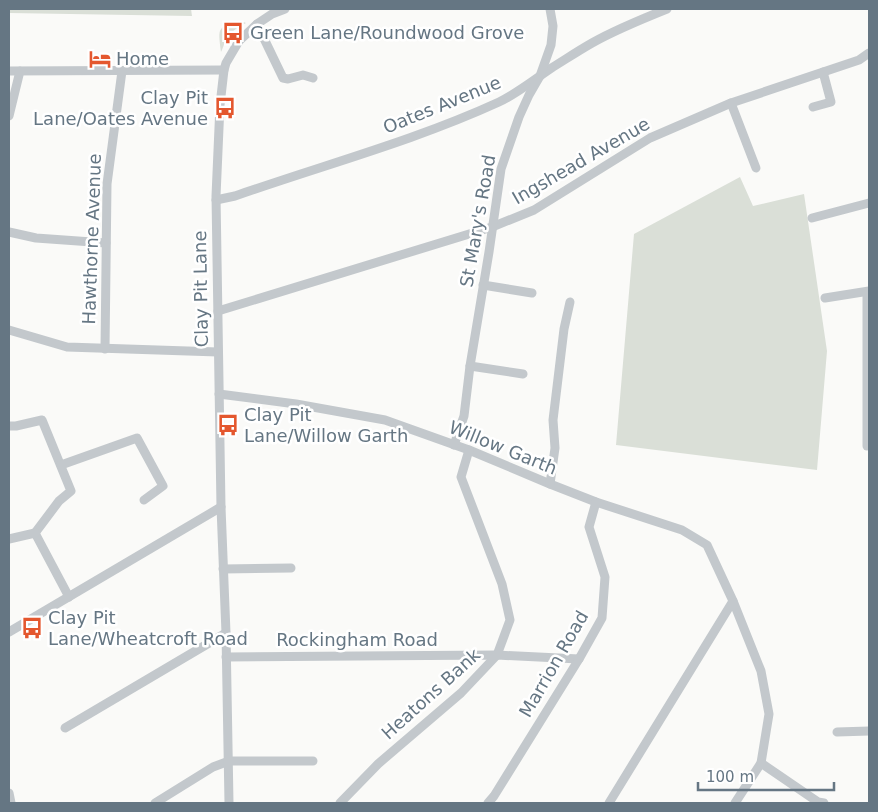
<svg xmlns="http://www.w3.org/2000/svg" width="878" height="812" font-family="'DejaVu Sans',sans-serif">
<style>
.green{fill:#dadfd7}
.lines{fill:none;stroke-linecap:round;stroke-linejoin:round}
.minor{stroke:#c3c8cc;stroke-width:9}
.labels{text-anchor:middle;stroke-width:5;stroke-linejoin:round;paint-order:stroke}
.poi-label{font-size:18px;fill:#657683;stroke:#fff;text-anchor:start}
.street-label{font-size:18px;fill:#657683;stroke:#fff}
</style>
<rect width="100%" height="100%" fill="#fafaf8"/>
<g class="green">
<path d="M 9,9 L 191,9 L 192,16 L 9,13 Z"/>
<path d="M 241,21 L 246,23 C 238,27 230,32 226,40 C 224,44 223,48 221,52 C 218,26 217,28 241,21 Z"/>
<path d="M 740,177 L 753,206 L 804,194 L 827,351 L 817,470 L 616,445 L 634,234 Z"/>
</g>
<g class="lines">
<g class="minor">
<path d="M 257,24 L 283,78 L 288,79 L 303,75 L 313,78"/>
<path d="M 9,71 L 224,70"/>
<path d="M 731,103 L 756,168"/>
<path d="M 813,107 L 831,102 L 823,72"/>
<path d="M 9,116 L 20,71"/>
<path d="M 216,200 L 235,196 C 323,165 414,141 499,102 C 518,93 535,79 553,67 C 566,59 578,51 592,43 C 615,30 642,19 667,9"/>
<path d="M 812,218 L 869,203"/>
<path d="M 9,232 L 36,238 L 106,243"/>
<path d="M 483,285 L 532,293"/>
<path d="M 825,298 L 869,291"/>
<path d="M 218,311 L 492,227 L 534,210 L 650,138 L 731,103 L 859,60 L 869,53"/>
<path d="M 9,330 L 67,347 L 218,352"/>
<path d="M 105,349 L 107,184 L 122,71"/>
<path d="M 470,366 L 523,374"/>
<path d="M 219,394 L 296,404 L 385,420 L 469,450 L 550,484 L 596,502 L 682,530 L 707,545 L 733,601 L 761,671 L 769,714 L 761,763 L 735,803"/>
<path d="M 9,426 L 16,426 L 42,420 L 71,491 L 59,501 L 35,533"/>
<path d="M 454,445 L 464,416 L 470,366 L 489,252 L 501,169 L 519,117 L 529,95 L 540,76 L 551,45 L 553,26 L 550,9"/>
<path d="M 867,446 L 867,292"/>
<path d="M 61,465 L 137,438 L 163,486 L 144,500"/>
<path d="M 550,484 L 555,448 L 553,420 L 564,329 L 570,302"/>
<path d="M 35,533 L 69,597"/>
<path d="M 9,539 L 35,533"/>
<path d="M 223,569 L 291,568"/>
<path d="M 9,632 L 221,507"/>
<path d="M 226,657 L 497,655 L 579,659"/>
<path d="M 65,728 L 226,633"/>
<path d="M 837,732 L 869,731"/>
<path d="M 761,763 L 818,802 L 824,803"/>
<path d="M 9,793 L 11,803"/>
<path d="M 155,803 L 213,767 L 229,761 L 313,761"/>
<path d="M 229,803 L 226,633 L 221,507 L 216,196 L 220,105 L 224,70 L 226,63 L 239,41 L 257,24 L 272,14 L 285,9"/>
<path d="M 340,803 L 378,764 L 461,693 L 497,655 L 510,620 L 502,584 L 461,477 L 469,450"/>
<path d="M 488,803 L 494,796 L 579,659 L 602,618 L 605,577 L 589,527 L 596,502"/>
<path d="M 609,803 L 733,601"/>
</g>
</g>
<defs>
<g id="bus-bare" transform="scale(1.725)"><path d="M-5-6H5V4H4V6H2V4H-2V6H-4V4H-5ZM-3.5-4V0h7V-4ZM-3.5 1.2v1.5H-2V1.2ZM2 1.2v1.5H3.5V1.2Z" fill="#e4572e" stroke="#fff" stroke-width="2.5" paint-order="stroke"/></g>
<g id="hotel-bare" transform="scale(1.725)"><path d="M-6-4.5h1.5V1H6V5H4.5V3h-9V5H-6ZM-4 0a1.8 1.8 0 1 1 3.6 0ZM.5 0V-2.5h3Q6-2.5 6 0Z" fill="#e4572e" stroke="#fff" stroke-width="2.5" paint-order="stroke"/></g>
</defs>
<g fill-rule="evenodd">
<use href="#bus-bare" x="233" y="33"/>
<use href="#hotel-bare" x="100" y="59"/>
<use href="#bus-bare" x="225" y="108"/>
<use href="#bus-bare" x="228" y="425"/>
<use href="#bus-bare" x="32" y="628"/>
</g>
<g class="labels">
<g class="poi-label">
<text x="250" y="39">Green Lane/Roundwood Grove</text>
<text x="116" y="65">Home</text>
<text x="208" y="104" text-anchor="end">Clay Pit<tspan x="208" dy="21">Lane/Oates Avenue</tspan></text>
<text x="244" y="421">Clay Pit<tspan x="244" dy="21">Lane/Willow Garth</tspan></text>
<text x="48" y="624">Clay Pit<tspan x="48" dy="21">Lane/Wheatcroft Road</tspan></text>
</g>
<g class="street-label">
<text transform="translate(442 105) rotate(-22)" y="6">Oates Avenue</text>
<text transform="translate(581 161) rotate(-30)" y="6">Ingshead Avenue</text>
<text transform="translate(478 221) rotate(-80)" y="6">St Mary's Road</text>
<text transform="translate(92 239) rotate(-88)" y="6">Hawthorne Avenue</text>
<text transform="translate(201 289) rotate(-91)" y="6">Clay Pit Lane</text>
<text transform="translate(503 448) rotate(22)" y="6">Willow Garth</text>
<text x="357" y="646">Rockingham Road</text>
<text transform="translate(554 664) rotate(-60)" y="6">Marrion Road</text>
<text transform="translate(431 694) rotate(-42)" y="6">Heatons Bank</text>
</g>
</g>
<rect width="878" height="812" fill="none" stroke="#657683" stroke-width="20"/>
<path d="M698 782v8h136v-8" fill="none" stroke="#657683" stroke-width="2.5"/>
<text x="706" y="782" font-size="15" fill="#657683" stroke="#ffffff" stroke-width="4" paint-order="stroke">100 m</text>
</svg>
